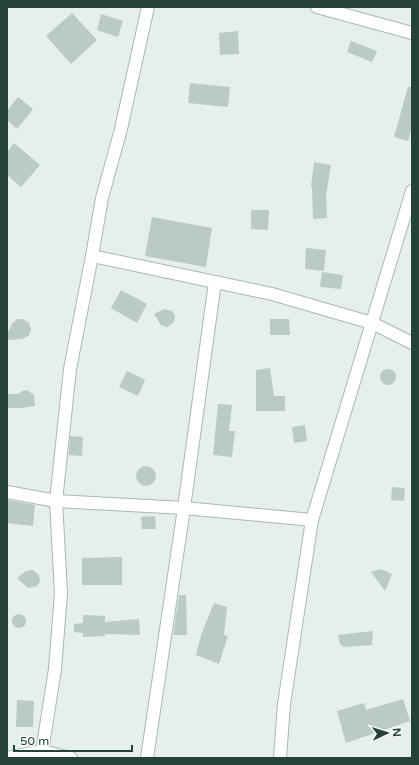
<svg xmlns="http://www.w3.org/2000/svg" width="419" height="765" font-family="'Varela Round',sans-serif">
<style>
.building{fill:#bbcac4}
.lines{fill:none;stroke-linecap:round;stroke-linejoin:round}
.street-casing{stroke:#a8b8b2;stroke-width:14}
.street{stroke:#fff;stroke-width:12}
</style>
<rect width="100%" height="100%" fill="#e6efeb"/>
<g class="building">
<path d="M 72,13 L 97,40 L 71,64 L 46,36 Z"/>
<path d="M 101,14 L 123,21 L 118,37 L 97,30 Z"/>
<path d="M 238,31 L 239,54 L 220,55 L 219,33 Z"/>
<path d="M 351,41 L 377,51 L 372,62 L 347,52 Z"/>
<path d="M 190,83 L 230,87 L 228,107 L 188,103 Z"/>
<path d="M 408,87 L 412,87 L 412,127 L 408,141 L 394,137 Z"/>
<path d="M 18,97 L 33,109 L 17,129 L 7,120 L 7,111 Z"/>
<path d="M 14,143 L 40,165 L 21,187 L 7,175 L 7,152 Z"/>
<path d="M 314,162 L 331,165 L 326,196 L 327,218 L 313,219 L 312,187 L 311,187 Z"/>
<path d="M 251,210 L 269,210 L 268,230 L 251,229 Z"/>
<path d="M 152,217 L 212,228 L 206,267 L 145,256 Z"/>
<path d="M 306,248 L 326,250 L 324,271 L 305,269 Z"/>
<path d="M 322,272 L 343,275 L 341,289 L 320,287 Z"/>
<path d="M 121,290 L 147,304 L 137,323 L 111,308 Z"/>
<path d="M 164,309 L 172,311 L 175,316 L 174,322 L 167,327 L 161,325 L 154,314 Z"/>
<path d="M 17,319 L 23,319 L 29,323 L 31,329 L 30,333 L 28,336 L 22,339 L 7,340 L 7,334 L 12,324 Z"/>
<path d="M 270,319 L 289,319 L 290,335 L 270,335 Z"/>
<path d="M 270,368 L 274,396 L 285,396 L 285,411 L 256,411 L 256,370 Z"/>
<circle cx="388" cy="377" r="8"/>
<path d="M 127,371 L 145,380 L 138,396 L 119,387 Z"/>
<path d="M 27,390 L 34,395 L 35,406 L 21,408 L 7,408 L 7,394 L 18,394 L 22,391 Z"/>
<path d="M 218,404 L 232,405 L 229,431 L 235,431 L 232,457 L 213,455 Z"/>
<path d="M 305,425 L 307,441 L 294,443 L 292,427 Z"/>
<path d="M 70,436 L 83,437 L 82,456 L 69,455 Z"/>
<circle cx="146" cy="476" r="10"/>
<path d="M 392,487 L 405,488 L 404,501 L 391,500 Z"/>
<path d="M 7,500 L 35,505 L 33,526 L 7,523 Z"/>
<path d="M 155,516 L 156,529 L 142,529 L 141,517 Z"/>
<path d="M 122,557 L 122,585 L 82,585 L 82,558 Z"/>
<path d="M 381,569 L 392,574 L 385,591 L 371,572 Z"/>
<path d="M 32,570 L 34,571 L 39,575 L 40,581 L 37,586 L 28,588 L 17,578 L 26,571 Z"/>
<path d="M 179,595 L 186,595 L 187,635 L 173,635 Z"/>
<path d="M 214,603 L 227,607 L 224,635 L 228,636 L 219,664 L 196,655 L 202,632 Z"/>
<circle cx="19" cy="621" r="7"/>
<path d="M 83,615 L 105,616 L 105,622 L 139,619 L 140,635 L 105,634 L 105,636 L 83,637 L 83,633 L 74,632 L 74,624 L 83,623 Z"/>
<path d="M 373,631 L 372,645 L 344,647 L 340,644 L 338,635 Z"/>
<path d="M 403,699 L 410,721 L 346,743 L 337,711 L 364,703 L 366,710 Z"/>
<path d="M 17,700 L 34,701 L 33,727 L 16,727 Z"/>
</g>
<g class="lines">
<g class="street-casing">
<g id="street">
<path d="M 317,7 L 412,33"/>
<path d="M 92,256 L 102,198 L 121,129 L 148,7"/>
<path d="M 7,492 L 56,501 L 184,508 L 312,520 L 284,704 L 280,758"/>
<path d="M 312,520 L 412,191"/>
<path d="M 7,758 L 42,751 L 71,758"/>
<path d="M 41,758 L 55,669 L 61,593 L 56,501 L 70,369 L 92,256 L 272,294 L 372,323 L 412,343"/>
<path d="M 147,758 L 184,508 L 215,282"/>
</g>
</g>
<use href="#street" class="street"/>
</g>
<rect width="419" height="765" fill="none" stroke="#24423a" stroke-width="16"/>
<g transform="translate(387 733) rotate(86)" stroke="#f7fbf9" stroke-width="3" paint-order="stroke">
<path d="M0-3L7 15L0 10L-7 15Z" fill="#24423a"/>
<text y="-6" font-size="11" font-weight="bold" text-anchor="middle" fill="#24423a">N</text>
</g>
<path d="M14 745v6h118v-6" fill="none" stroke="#24423a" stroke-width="2"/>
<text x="20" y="745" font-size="12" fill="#24423a" stroke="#f7fbf9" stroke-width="3" paint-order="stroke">50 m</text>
</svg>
